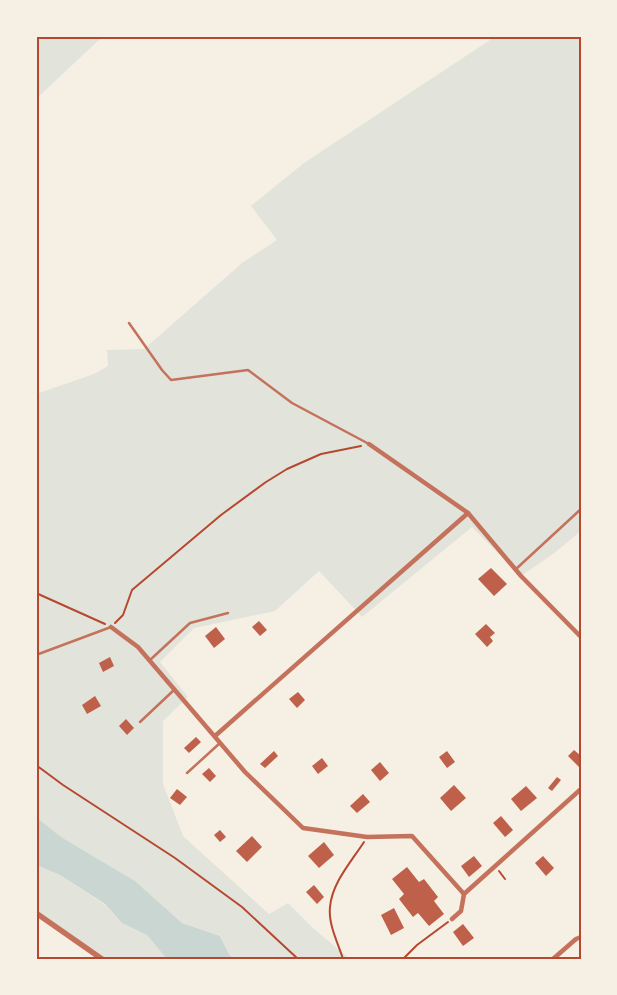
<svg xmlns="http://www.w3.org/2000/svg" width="617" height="995" font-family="'PT Sans',sans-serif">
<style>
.green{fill:#e2e4dc}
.water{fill:#c9d6d2}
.building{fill:#bf614a}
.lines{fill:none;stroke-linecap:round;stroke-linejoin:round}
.path{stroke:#b5482f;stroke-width:2}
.service{stroke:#c5725c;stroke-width:2.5}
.minor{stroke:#c5725c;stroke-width:4.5}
.tertiary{stroke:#c5725c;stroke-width:5.5}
.neatline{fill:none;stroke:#b5482f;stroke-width:2}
</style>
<rect width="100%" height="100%" fill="#f6efe4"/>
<g class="green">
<path d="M 36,36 L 103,36 L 36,99 Z"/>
<path d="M 496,36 L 581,36 L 581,531 L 553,554 L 521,576 L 472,527 L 362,617 L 319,571 L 275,611 L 194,628 L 160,662 L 188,697 L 163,721 L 163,784 L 183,836 L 269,914 L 288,903 L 314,929 L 350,959 L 237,959 L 230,956 L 220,936 L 182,923 L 135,881 L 61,837 L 36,817 L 36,394 L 94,374 L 108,366 L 107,350 L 144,349 L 242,263 L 277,240 L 251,206 L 304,163 Z"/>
<path d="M 36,865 L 60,875 L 105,905 L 122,923 L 147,935 L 167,959 L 106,959 L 36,910 Z"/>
</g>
<path class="water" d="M 36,817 L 61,837 L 135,881 L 182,923 L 220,936 L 230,956 L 237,959 L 167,959 L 147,935 L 122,923 L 105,904 L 60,875 L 36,865 Z"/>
<g class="building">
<path d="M 491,568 L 507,584 L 494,596 L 478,579 Z"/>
<path d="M 259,621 L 267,630 L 260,636 L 252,627 Z"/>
<path d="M 486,624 L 495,633 L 490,637 L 493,641 L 487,647 L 475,634 Z"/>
<path d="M 216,627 L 225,639 L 214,648 L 205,636 Z"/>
<path d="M 110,657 L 114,666 L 103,672 L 99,663 Z"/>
<path d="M 298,692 L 305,700 L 297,708 L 289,699 Z"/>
<path d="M 95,696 L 101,706 L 87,714 L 82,705 Z"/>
<path d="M 126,719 L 134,728 L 127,735 L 119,726 Z"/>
<path d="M 196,737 L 201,742 L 189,753 L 184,748 Z"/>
<path d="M 574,750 L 581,756 L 581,765 L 579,767 L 568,756 Z"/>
<path d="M 274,751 L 278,756 L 265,768 L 260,764 Z"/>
<path d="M 447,751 L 455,762 L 447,768 L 439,757 Z"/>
<path d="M 322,758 L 328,766 L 318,774 L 312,766 Z"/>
<path d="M 380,762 L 389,773 L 380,781 L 371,770 Z"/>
<path d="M 209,768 L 216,776 L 210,782 L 202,774 Z"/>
<path d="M 557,777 L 561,780 L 552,791 L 548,788 Z"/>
<path d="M 454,785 L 466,798 L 451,811 L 440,798 Z"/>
<path d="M 526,786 L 537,798 L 521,811 L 511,799 Z"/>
<path d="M 177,789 L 187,797 L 180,805 L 170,798 Z"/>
<path d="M 363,794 L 370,802 L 357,813 L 350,806 Z"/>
<path d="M 501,816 L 513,830 L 505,837 L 493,823 Z"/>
<path d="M 220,830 L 226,837 L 220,842 L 214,835 Z"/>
<path d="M 252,836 L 262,847 L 247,862 L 236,851 Z"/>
<path d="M 324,842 L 334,855 L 319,868 L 308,856 Z"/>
<path d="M 474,856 L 482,866 L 469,877 L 461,866 Z"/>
<path d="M 543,856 L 554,868 L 546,876 L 535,863 Z"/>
<path d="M 407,867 L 419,882 L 424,879 L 438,897 L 434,901 L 444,914 L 429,926 L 418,913 L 413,917 L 399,899 L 404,894 L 392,879 Z"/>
<path d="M 314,885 L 324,897 L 317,904 L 306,892 Z"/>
<path d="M 394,908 L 404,928 L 391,935 L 381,915 Z"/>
<path d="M 463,924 L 474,938 L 463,946 L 453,932 Z"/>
</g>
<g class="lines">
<g class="path">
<path d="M 36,593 L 105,624"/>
<path d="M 115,623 L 123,615 L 132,590 L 221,515 L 266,482 L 287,469 L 321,454 L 361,446"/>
<path d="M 36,765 L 63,785 L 175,858 L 242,907 L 298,959"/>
<path d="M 499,871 L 505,879"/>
<path d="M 343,959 C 338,943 328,924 330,907 C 332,883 351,862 364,842"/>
<path d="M 403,959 L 417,945 L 448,922"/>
</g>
<g class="service">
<path d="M 129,323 L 162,370 L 171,380 L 248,370 L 292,403 L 369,444"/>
<path d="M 516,569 L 581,509"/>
<path d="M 36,655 L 111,627"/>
<path d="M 150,660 L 190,623 L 228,613"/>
<path d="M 140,722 L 174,690"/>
<path d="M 187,773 L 220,743"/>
</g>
<g class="minor">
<path d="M 369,444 L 468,513 L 521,576 L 581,637"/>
<path d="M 111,627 L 138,647 L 245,772 L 303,828 L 367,837 L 412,836 L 464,894"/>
<path d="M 215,736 L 468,513"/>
<path d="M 452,919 L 461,911 L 464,894 L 581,789"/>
<path d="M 553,959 L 576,939 L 581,937"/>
</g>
<path class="tertiary" d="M 36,913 L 102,959"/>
</g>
<rect width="617" height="995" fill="none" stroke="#f6efe4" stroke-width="75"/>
<rect x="38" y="38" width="542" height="920" class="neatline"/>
</svg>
